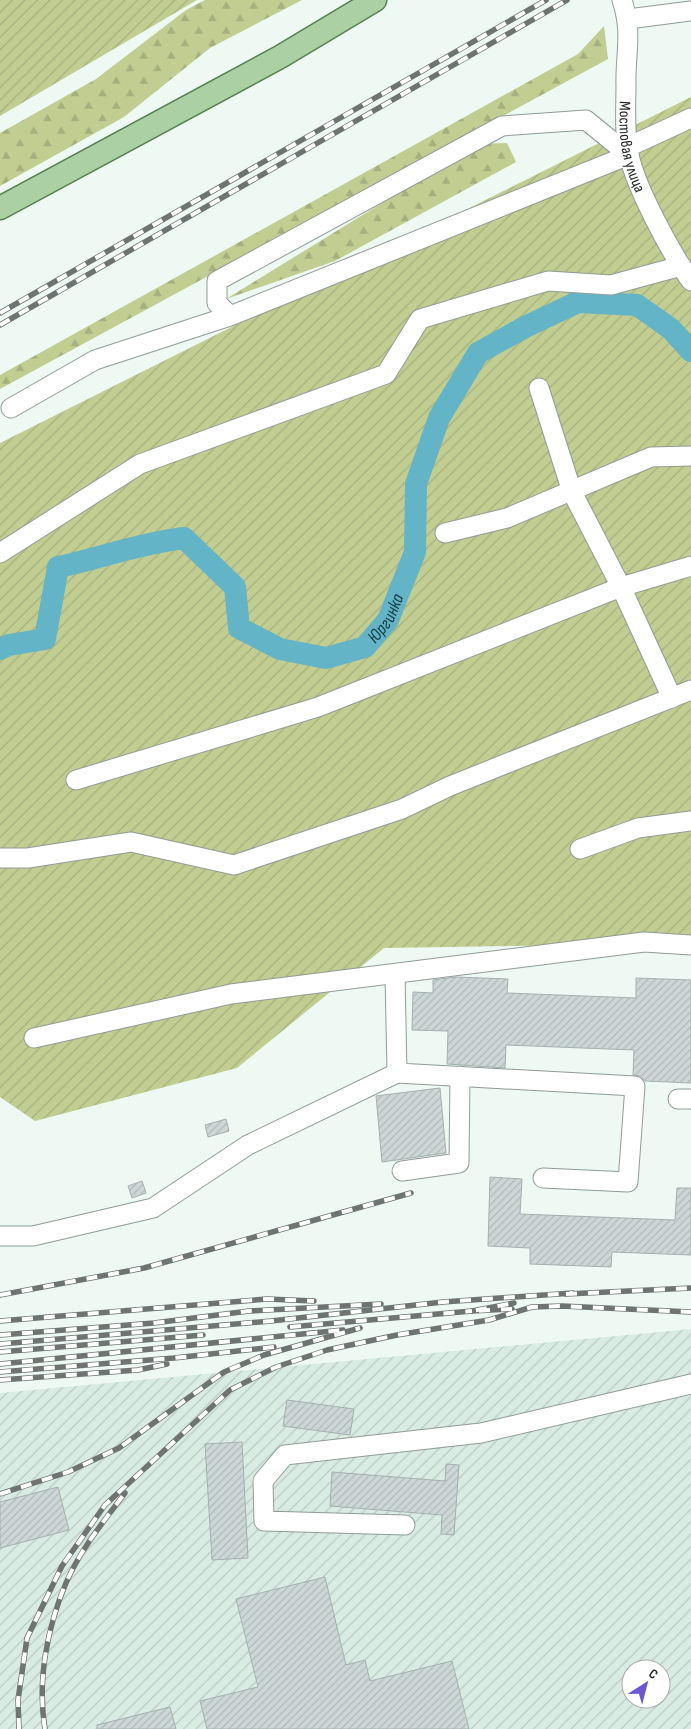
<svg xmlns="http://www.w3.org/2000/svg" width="691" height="1729" font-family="'Sofia Sans Condensed',sans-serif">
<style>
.industrial{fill:url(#industrial-furrows);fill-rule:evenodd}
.forest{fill:url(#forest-firs)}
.garden{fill:url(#garden-furrows)}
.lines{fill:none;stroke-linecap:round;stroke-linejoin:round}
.river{stroke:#62b4c6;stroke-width:22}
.building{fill:url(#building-hatch);stroke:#a4b0af}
.minor-casing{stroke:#919b96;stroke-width:21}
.major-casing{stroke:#578051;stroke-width:25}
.minor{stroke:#fff;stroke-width:19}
.major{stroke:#abd0a4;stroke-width:22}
.rail-casing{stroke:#6d7471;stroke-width:5.5}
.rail{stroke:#fff;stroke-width:4;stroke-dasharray:11;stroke-linecap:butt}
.labels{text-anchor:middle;stroke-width:4;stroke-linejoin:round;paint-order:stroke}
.street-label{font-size:16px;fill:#232826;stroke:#fff}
.water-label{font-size:18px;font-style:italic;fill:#143b44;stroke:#fff}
</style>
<defs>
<pattern id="industrial-furrows" width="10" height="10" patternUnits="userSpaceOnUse" patternTransform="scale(1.25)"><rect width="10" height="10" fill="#d9ece3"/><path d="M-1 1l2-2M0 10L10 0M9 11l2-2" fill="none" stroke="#bacac3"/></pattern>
<pattern id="forest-firs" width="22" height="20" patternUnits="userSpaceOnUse" patternTransform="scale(1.25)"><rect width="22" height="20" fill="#c2cd92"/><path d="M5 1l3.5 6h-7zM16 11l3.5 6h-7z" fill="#a6b07e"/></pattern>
<pattern id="garden-furrows" width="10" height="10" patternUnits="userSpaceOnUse" patternTransform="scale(1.25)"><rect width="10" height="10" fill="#c2cd92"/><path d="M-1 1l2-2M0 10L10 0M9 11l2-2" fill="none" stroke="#a6b07e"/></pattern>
<pattern id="building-hatch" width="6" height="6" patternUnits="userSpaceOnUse" patternTransform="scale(1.25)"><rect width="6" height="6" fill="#ccd8d7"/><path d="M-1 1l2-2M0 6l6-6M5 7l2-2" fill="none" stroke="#afb9b8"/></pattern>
</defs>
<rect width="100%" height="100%" fill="#eef9f3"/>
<path class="industrial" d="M 691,1329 L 691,1729 L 0,1729 L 0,1393 ZM 631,1669 L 661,1669 L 661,1699 L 631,1699 Z"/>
<g class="forest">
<path d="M 205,0 L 302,0 L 210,48 L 124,117 L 0,186 L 0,133 L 96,79 L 186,10 Z"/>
<path d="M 604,26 L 608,59 L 0,389 L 0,375 L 578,54 Z"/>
<path d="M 507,143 L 516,162 L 335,261 L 226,299 L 478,144 Z"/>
</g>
<g class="garden">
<path d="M 0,0 L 197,0 L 0,116 Z"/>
<path d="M 691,97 L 691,943 L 384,948 L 237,1068 L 35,1121 L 0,1097 L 0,443 Z"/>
</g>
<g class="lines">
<path class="river" id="s1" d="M 0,649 L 9,645 L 45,639 L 58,567 C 100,558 141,543 184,538 L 235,587 L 239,628 L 280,649 L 326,658 L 365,647 L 388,620 L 415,552 L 416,484 L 439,418 L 478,353 L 525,327 L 578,302 L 637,305 L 671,329 L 691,351"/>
</g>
<g class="building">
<path d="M 456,977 L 508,979 L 507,993 L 636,998 L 636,978 L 691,980 L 691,1083 L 645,1081 L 641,1076 L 633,1075 L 634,1050 L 506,1045 L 505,1068 L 447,1064 L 448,1031 L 412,1030 L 413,992 L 433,993 L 433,980 Z"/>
<path d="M 440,1088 L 446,1153 L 382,1162 L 376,1096 Z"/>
<path d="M 226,1119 L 229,1131 L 208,1137 L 205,1125 Z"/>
<path d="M 490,1177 L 522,1179 L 520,1214 L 675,1220 L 677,1188 L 691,1188 L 691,1255 L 612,1252 L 611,1267 L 530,1264 L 530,1248 L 488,1246 Z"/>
<path d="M 142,1181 L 146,1193 L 132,1198 L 128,1186 Z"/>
<path d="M 287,1400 L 354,1409 L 350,1435 L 283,1426 Z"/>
<path d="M 242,1442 L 248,1558 L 212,1560 L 205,1444 Z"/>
<path d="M 446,1464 L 459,1465 L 454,1535 L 441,1534 L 442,1515 L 330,1506 L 332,1472 L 445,1481 Z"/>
<path d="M 58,1487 L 69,1530 L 0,1548 L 0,1502 Z"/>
<path d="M 325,1577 L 346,1665 L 365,1660 L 370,1681 L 452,1661 L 469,1729 L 207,1729 L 200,1701 L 258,1687 L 236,1599 Z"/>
<path d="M 170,1707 L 176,1729 L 97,1729 L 97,1725 Z"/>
</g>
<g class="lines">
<g class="minor-casing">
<g id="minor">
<path id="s2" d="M 622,0 C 633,34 625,53 626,86 C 626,109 624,133 629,155 C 636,188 671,253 691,281"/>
<path d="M 628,19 L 691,11"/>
<path d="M 628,147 L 691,118"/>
<path d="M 539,388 L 572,492 L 621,587 L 672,698"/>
<path d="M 11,408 L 95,360 L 230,316 L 629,155 L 586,120 L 502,126 L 217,281 L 217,303 L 230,316"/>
<path d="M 445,533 L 507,518 L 651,457 L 691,456"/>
<path d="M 0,553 L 140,464 L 386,374 L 420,319 L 548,281 L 611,285 L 681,266"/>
<path d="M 76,780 L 318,707 L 621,587 L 691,566"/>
<path d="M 580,849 L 638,828 L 691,821"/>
<path d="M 0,858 L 28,858 L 131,842 L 234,865 L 402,809 L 450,786 L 691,690"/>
<path d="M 395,974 L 397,1073 L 635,1086 L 628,1182 L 543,1178"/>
<path d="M 34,1038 L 231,994 L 644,942 L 691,945"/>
<path d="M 678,1099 L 691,1099"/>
<path d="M 402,1171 L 459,1163 L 460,1076"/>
<path d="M 0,1236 L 33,1236 L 153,1208 L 248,1145 L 397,1073"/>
<path d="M 405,1525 L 264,1521 L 263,1481 L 285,1455 L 481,1433 L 691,1384"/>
</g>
</g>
<g class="major-casing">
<path id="major" d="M 0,208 L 280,57 L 375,0"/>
</g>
<use href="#minor" class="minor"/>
<use href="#major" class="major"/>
<g class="rail-casing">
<g id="rail">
<path d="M 0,313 L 546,0"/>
<path d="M 0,325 L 567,0"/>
<path d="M 566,1294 L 691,1288"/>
<path d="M 0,1295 L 144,1268 L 411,1193"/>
<path d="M 512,1309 L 472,1311 L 514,1303"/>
<path d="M 0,1321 L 267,1299 L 314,1301"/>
<path d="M 290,1327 L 472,1311"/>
<path d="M 0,1335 L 154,1323 L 249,1311 L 381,1304"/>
<path d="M 0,1344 L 271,1321 L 443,1302 L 573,1293"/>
<path d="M 0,1352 L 203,1335"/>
<path d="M 0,1364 L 343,1330"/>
<path d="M 0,1372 L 174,1358 L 274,1347"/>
<path d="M 0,1380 L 138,1370 L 167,1364"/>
<path d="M 0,1494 L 68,1472 L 119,1448 L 224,1372 L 264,1355 L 360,1328"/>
<path d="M 19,1729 L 18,1700 L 27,1638 L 62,1566 L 105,1505 L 230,1390 L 276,1367 L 327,1350 L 397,1335 L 489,1320 L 532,1307 L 562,1306 L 691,1312"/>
<path d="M 45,1729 C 37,1681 47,1628 66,1583 C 80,1550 104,1521 125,1493"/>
</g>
</g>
<use href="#rail" class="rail"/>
</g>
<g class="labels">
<g class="street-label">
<text dy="6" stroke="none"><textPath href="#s2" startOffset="148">Мостовая улица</textPath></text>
</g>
<g class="water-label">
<text dy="6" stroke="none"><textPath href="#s1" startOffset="530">Юргинка</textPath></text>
</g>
</g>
<g transform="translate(646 1684) rotate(36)"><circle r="24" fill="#ffffff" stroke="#a7a9a8"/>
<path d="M0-4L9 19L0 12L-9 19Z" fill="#6d57d1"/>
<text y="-8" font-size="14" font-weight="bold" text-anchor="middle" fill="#232826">С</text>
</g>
</svg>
